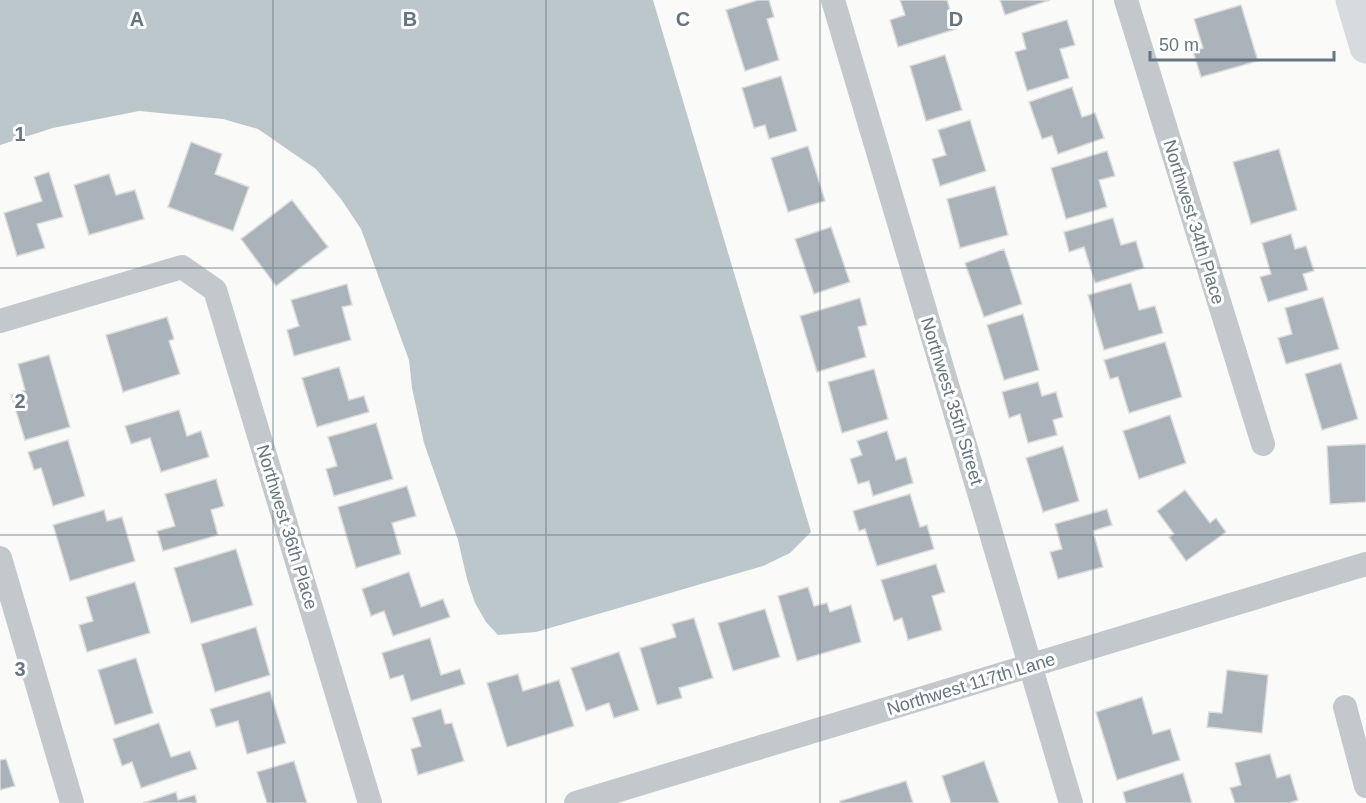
<svg xmlns="http://www.w3.org/2000/svg" width="1366" height="803" font-family="Helvetica,sans-serif">
<style>
.water{fill:#bbc7cb}
.building{fill:#aab3b9;stroke:#dcdcda;stroke-width:1.5}
.lines{fill:none;stroke-linecap:round;stroke-linejoin:round}
.street{stroke:#c3c8cc;stroke-width:24}
.primary{stroke:#d6dbdf;stroke-width:33}
.grid{fill:none;stroke:#657683;stroke-width:1.5;stroke-opacity:0.55}
.labels{text-anchor:middle;stroke-width:6;stroke-linejoin:round;paint-order:stroke}
.street-label{font-size:18px;fill:#657683;stroke:#fff}
.grid-label{font-size:20px;text-anchor:middle;font-weight:bold;fill:#657683;stroke:#fff;stroke-width:6;stroke-linejoin:round;paint-order:stroke}
</style>
<rect width="100%" height="100%" fill="#fafaf8"/>
<path class="water" d="M 0,0 L 653,0 L 811,532 L 790,553 L 763,566 L 536,632 L 498,635 L 486,622 L 475,603 L 467,579 L 458,540 L 424,443 L 412,388 L 409,360 L 361,229 L 341,199 L 316,169 L 258,129 L 223,119 L 139,111 L 53,128 L 0,145 Z"/>
<g class="building">
<path d="M 758,0 L 769,0 L 774,17 L 767,19 L 779,60 L 745,71 L 726,10 Z"/>
<path d="M 900,0 L 947,0 L 956,29 L 898,47 L 890,20 L 905,15 Z"/>
<path d="M 1000,0 L 1050,0 L 1005,15 Z"/>
<path d="M 1241,5 L 1258,61 L 1201,77 L 1193,51 L 1203,48 L 1194,19 Z"/>
<path d="M 1067,20 L 1075,45 L 1060,49 L 1069,78 L 1027,91 L 1015,52 L 1026,49 L 1022,33 Z"/>
<path d="M 945,55 L 962,110 L 926,121 L 910,66 Z"/>
<path d="M 781,76 L 797,131 L 769,139 L 765,125 L 754,128 L 742,88 Z"/>
<path d="M 1072,87 L 1082,117 L 1095,113 L 1104,138 L 1058,154 L 1052,136 L 1042,139 L 1029,102 Z"/>
<path d="M 970,120 L 986,171 L 940,186 L 932,159 L 946,155 L 938,130 Z"/>
<path d="M 191,142 L 222,154 L 215,174 L 249,187 L 233,231 L 168,207 Z"/>
<path d="M 808,146 L 825,201 L 788,212 L 771,158 Z"/>
<path d="M 1279,149 L 1297,210 L 1251,224 L 1233,162 Z"/>
<path d="M 1107,151 L 1115,176 L 1099,180 L 1107,207 L 1066,219 L 1051,168 Z"/>
<path d="M 49,172 L 63,217 L 37,224 L 45,248 L 17,256 L 4,213 L 42,201 L 34,177 Z"/>
<path d="M 109,174 L 116,195 L 135,190 L 144,219 L 89,235 L 74,185 Z"/>
<path d="M 995,186 L 1008,235 L 960,248 L 947,199 Z"/>
<path d="M 292,200 L 328,247 L 276,286 L 241,239 Z"/>
<path d="M 1113,218 L 1121,245 L 1136,241 L 1144,268 L 1095,283 L 1084,247 L 1069,252 L 1064,232 Z"/>
<path d="M 831,227 L 850,282 L 814,294 L 795,239 Z"/>
<path d="M 1291,234 L 1295,249 L 1306,246 L 1314,271 L 1303,274 L 1308,290 L 1268,302 L 1260,277 L 1271,274 L 1262,243 Z"/>
<path d="M 1004,249 L 1022,304 L 984,317 L 965,263 Z"/>
<path d="M 1131,283 L 1139,310 L 1155,306 L 1163,333 L 1104,350 L 1088,295 Z"/>
<path d="M 347,284 L 352,305 L 342,307 L 351,340 L 294,356 L 287,330 L 299,326 L 291,300 Z"/>
<path d="M 1323,297 L 1339,349 L 1286,364 L 1278,338 L 1292,334 L 1285,308 Z"/>
<path d="M 860,298 L 867,325 L 858,327 L 866,357 L 817,372 L 800,316 Z"/>
<path d="M 1023,314 L 1039,370 L 1004,380 L 987,325 Z"/>
<path d="M 167,317 L 174,339 L 169,341 L 180,374 L 123,392 L 106,335 Z"/>
<path d="M 1165,342 L 1182,397 L 1129,413 L 1118,377 L 1110,379 L 1104,360 Z"/>
<path d="M 49,355 L 70,427 L 25,440 L 11,395 L 25,390 L 18,364 Z"/>
<path d="M 1341,363 L 1358,419 L 1322,430 L 1305,374 Z"/>
<path d="M 339,367 L 349,400 L 364,396 L 369,412 L 317,427 L 302,378 Z"/>
<path d="M 874,369 L 888,419 L 842,433 L 828,382 Z"/>
<path d="M 1038,382 L 1042,396 L 1056,392 L 1063,417 L 1053,420 L 1057,435 L 1028,443 L 1020,414 L 1009,418 L 1002,392 Z"/>
<path d="M 179,410 L 187,436 L 201,431 L 209,457 L 161,472 L 150,438 L 131,444 L 125,426 Z"/>
<path d="M 1170,415 L 1186,463 L 1139,479 L 1123,431 Z"/>
<path d="M 376,423 L 393,479 L 334,496 L 326,469 L 337,466 L 328,437 Z"/>
<path d="M 887,431 L 896,460 L 906,457 L 913,483 L 873,496 L 869,481 L 858,484 L 850,459 L 862,455 L 857,441 Z"/>
<path d="M 68,440 L 85,496 L 53,506 L 41,468 L 34,470 L 28,452 Z"/>
<path d="M 1366,444 L 1366,502 L 1330,504 L 1327,446 Z"/>
<path d="M 1063,446 L 1079,501 L 1043,512 L 1026,458 Z"/>
<path d="M 216,479 L 224,506 L 211,510 L 218,535 L 163,551 L 157,531 L 175,526 L 165,494 Z"/>
<path d="M 407,486 L 416,516 L 392,523 L 401,554 L 356,568 L 338,507 Z"/>
<path d="M 1185,490 L 1210,523 L 1216,518 L 1226,532 L 1186,561 L 1169,537 L 1174,534 L 1157,511 Z"/>
<path d="M 910,494 L 920,527 L 927,525 L 934,549 L 877,566 L 865,529 L 859,531 L 853,511 Z"/>
<path d="M 1107,509 L 1112,525 L 1093,531 L 1103,567 L 1058,579 L 1050,552 L 1062,549 L 1055,524 Z"/>
<path d="M 104,510 L 107,521 L 122,517 L 135,561 L 70,581 L 53,525 Z"/>
<path d="M 236,549 L 253,605 L 191,623 L 174,568 Z"/>
<path d="M 936,564 L 945,592 L 932,596 L 942,630 L 908,640 L 902,618 L 894,621 L 881,580 Z"/>
<path d="M 409,572 L 421,607 L 443,599 L 450,617 L 393,636 L 384,611 L 371,616 L 362,589 Z"/>
<path d="M 135,582 L 150,633 L 87,652 L 79,625 L 93,621 L 86,597 Z"/>
<path d="M 808,587 L 814,606 L 827,603 L 830,612 L 851,605 L 861,642 L 797,661 L 778,596 Z"/>
<path d="M 765,609 L 780,657 L 733,671 L 718,623 Z"/>
<path d="M 694,618 L 713,678 L 679,688 L 682,698 L 657,705 L 640,648 L 676,637 L 672,624 Z"/>
<path d="M 256,627 L 270,675 L 215,692 L 201,644 Z"/>
<path d="M 430,638 L 441,675 L 460,669 L 465,684 L 411,701 L 403,675 L 390,679 L 382,653 Z"/>
<path d="M 619,652 L 639,710 L 614,718 L 609,703 L 586,711 L 571,668 Z"/>
<path d="M 136,658 L 153,713 L 115,725 L 98,670 Z"/>
<path d="M 1227,670 L 1268,675 L 1262,733 L 1207,727 L 1209,712 L 1222,713 Z"/>
<path d="M 518,674 L 523,691 L 559,680 L 574,726 L 507,747 L 487,683 Z"/>
<path d="M 270,691 L 286,743 L 247,754 L 238,721 L 216,727 L 210,709 Z"/>
<path d="M 1142,697 L 1153,734 L 1170,729 L 1180,760 L 1117,780 L 1096,712 Z"/>
<path d="M 441,709 L 445,724 L 452,723 L 464,761 L 418,775 L 411,749 L 421,746 L 412,718 Z"/>
<path d="M 159,723 L 171,757 L 190,751 L 197,769 L 141,788 L 132,762 L 122,766 L 113,739 Z"/>
<path d="M 1270,754 L 1277,778 L 1290,774 L 1298,800 L 1289,803 L 1235,803 L 1230,788 L 1241,785 L 1235,763 Z"/>
<path d="M 6,759 L 15,786 L 0,790 L 0,760 Z"/>
<path d="M 294,761 L 307,803 L 267,803 L 257,772 Z"/>
<path d="M 984,761 L 999,803 L 951,803 L 942,776 Z"/>
<path d="M 1183,773 L 1192,803 L 1126,803 L 1123,792 Z"/>
<path d="M 906,781 L 913,803 L 840,803 L 840,801 Z"/>
<path d="M 176,792 L 178,800 L 195,795 L 197,803 L 143,803 Z"/>
</g>
<g class="lines">
<g class="street">
<path d="M 833,0 L 1071,803"/>
<path d="M 1126,0 L 1263,444"/>
<path d="M 0,321 L 182,267 L 215,290 L 370,803"/>
<path d="M 0,558 L 72,803"/>
<path d="M 1345,707 L 1366,786"/>
<path d="M 576,803 L 1366,564"/>
</g>
<path class="primary" d="M 1352,0 L 1366,47"/>
</g>
<path class="grid" d="M 273,0 L 273,803M 546,0 L 546,803M 820,0 L 820,803M 1093,0 L 1093,803M 0,268 L 1366,268M 0,535 L 1366,535"/>
<g class="labels">
<g class="street-label">
<text transform="translate(1194 222) rotate(73)" y="6">Northwest 34th Place</text>
<text transform="translate(952 401) rotate(73)" y="6">Northwest 35th Street</text>
<text transform="translate(287 527) rotate(73)" y="6">Northwest 36th Place</text>
<text transform="translate(971 684) rotate(-17)" y="6">Northwest 117th Lane</text>
</g>
</g>
<g class="grid-label">
<text x="137" y="26">A</text>
<text x="410" y="26">B</text>
<text x="683" y="26">C</text>
<text x="956" y="26">D</text>
<text x="20" y="141">1</text>
<text x="20" y="408">2</text>
<text x="20" y="676">3</text>
</g>
<path d="M1150 51v9h184v-9" fill="none" stroke="#657683" stroke-width="3"/>
<text x="1159" y="51" font-size="18" fill="#657683" stroke="#ffffff" stroke-width="4.5" paint-order="stroke">50 m</text>
</svg>
